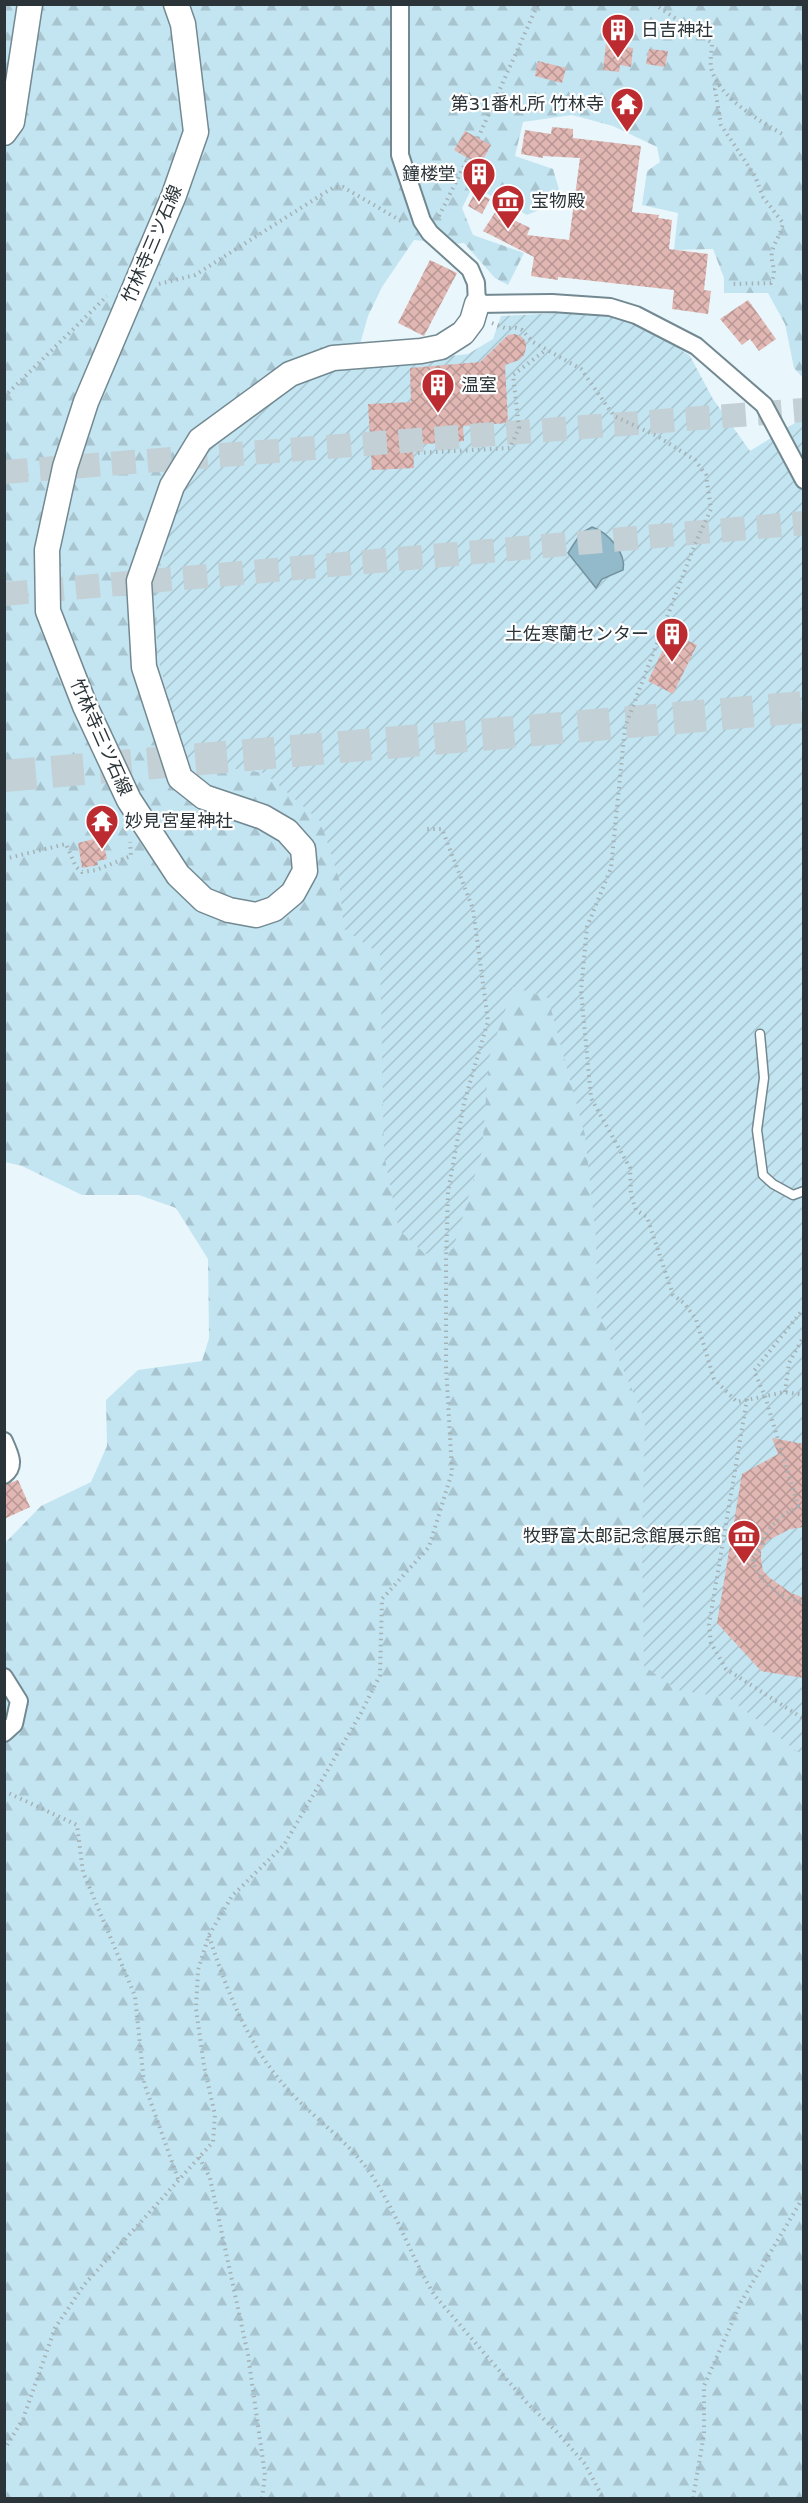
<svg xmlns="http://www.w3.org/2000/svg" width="808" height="2503" font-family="'Varela Round','Noto Sans JP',sans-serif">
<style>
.forest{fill:url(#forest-firs)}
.garden{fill:url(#garden-furrows)}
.water{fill:#92baca;stroke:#73929e;stroke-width:1.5}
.building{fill:url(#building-cross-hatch)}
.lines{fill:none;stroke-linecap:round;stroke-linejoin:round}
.secondary-tunnel{stroke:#c3d0d5;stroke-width:24;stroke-dasharray:24 12;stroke-linecap:butt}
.motorway-tunnel{stroke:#c3d0d5;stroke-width:32;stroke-dasharray:32 16;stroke-linecap:butt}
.service-casing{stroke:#738991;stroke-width:11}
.minor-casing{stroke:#738991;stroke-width:20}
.secondary-casing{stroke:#738991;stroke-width:27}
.path{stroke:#a4b1b5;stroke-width:4;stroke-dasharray:1.5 4.5;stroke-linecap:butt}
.service{stroke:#fff;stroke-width:8}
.minor{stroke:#fff;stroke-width:16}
.secondary{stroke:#fff;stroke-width:24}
.labels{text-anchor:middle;stroke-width:4.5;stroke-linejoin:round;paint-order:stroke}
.poi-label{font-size:18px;fill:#2b3438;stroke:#fff;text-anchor:start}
.street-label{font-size:18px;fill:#2b3438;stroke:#fff}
</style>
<defs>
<pattern id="forest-firs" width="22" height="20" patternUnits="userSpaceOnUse" patternTransform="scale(1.5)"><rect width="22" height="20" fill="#c3e4f1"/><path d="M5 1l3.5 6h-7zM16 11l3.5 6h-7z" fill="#a8c4cf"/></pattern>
<pattern id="garden-furrows" width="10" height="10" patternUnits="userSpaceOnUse" patternTransform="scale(1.5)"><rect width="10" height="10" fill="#c3e4f1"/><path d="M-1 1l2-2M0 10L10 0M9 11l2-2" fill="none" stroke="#a8c4cf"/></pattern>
<pattern id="building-cross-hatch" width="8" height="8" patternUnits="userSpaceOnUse" patternTransform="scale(1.5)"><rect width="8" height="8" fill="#e1b7b3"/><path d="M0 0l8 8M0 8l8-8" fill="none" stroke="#b79693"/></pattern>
</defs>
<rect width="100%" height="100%" fill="#e9f7fc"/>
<path class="forest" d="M 5,5 L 803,5 L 803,378 L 794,368 L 785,324 L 768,293 L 724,293 L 724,278 L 713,249 L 674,250 L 678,213 L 642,205 L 647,171 L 660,162 L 657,147 L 613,126 L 572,115 L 523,122 L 515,156 L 553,169 L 560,193 L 546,207 L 527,215 L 499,199 L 472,188 L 462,208 L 473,235 L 524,253 L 508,285 L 495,278 L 464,243 L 442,245 L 435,242 L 414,240 L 382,287 L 368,316 L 350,380 L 493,752 L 561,1025 L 803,1682 L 803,2498 L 5,2498 L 5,1543 L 41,1506 L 91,1482 L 107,1446 L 106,1400 L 138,1370 L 202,1361 L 209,1338 L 208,1259 L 176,1208 L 139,1195 L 82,1195 L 22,1166 L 5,1162 Z"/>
<path class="garden" d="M 596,311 L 637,319 L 690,356 L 713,399 L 750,451 L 803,418 L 803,1756 L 729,1698 L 678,1690 L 644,1666 L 642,1544 L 645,1420 L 597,1308 L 596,1238 L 585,1135 L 548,998 L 513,987 L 489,1058 L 482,1151 L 453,1249 L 425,1254 L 399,1230 L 384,1154 L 380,954 L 344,929 L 339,879 L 321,822 L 265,773 L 185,762 L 157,654 L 156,592 L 169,533 L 190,477 L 217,438 L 261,404 L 319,371 L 468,354 L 493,339 L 501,316 Z"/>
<path class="water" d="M 592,527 C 607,532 627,553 623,570 L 602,579 L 596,588 L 568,553 L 581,533 Z"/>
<g class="building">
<path d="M 606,44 L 633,48 L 631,67 L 620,65 L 619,72 L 603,70 Z"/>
<path d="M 649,49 L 668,51 L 665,67 L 646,64 Z"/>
<path d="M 538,61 L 566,68 L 562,83 L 535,76 Z"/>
<path d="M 552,127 L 573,129 L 573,138 L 641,146 L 632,212 L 659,215 L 658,218 L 672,220 L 669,249 L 708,254 L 704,290 L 711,291 L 708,314 L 672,309 L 674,290 L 558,277 L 558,280 L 531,276 L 534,257 L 483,231 L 496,211 L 530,228 L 527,235 L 569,240 L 580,158 L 543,156 L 543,158 L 521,154 L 525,130 L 551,134 Z"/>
<path d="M 465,131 L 491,145 L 480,165 L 454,150 Z"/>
<path d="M 475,192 L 490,199 L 482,214 L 468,206 Z"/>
<path d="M 430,260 L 457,273 L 424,336 L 398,323 Z"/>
<path d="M 748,300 L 776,339 L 759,351 L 750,339 L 742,345 L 720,319 Z"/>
<path d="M 515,334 L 522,337 L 526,342 L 526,348 L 524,355 L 519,360 L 505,365 L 508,423 L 463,426 L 464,441 L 413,445 L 414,468 L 372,470 L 368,404 L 411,402 L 410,368 L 480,362 L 508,335 Z"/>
<path d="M 671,633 L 697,645 L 673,694 L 648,681 Z"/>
<path d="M 94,839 L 95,843 L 103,841 L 107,859 L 97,861 L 98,865 L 82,868 L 78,843 Z"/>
<path d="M 772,1438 L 804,1444 L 804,1527 L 790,1529 L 767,1541 L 761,1550 L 761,1559 L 763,1571 L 770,1578 L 791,1593 L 804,1598 L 804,1678 L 761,1671 L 717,1623 L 742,1474 L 778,1454 Z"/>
<path d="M 18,1480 L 30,1507 L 4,1519 L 4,1485 Z"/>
</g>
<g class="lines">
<g class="secondary-tunnel">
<path d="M 4,472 L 804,410"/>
<path d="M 4,594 L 804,523"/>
</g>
<path class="motorway-tunnel" d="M 4,776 L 804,707"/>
<g class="service-casing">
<path id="service" d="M 760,1034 L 764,1078 L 757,1130 L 763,1175 L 773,1184 L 793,1195 L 804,1191"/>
</g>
<g class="minor-casing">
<g id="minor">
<path d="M 400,4 L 400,155 L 422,221 L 430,233 L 470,269 L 476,283 L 477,304 L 552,303 L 610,307 L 636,315 L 696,346 L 764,405 L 804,480"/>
<path d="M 4,1441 C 9,1454 17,1465 4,1475"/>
<path d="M 4,1677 L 19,1701 L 14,1724 L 4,1733"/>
</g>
</g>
<g class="secondary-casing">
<g id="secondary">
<path d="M 176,4 L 183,24 L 196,132 L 174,195 L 86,402 L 65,467 L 47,550 L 48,611 L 85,706 L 129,800 L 178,875 L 204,900 L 229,910 L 256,915 L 274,909 L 293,893 L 305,871 L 303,849 L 287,831 L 263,817 L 204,797 L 180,778 L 144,667 L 139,581 L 172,486 L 200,440 L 290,374 L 333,358 L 421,351 L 441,347 L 463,333 L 472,321 L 477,304"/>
<path d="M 4,133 L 12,122 L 30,4"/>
</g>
</g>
<g class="path">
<path d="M 654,4 L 712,43 C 712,51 709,63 712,71 C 721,99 760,121 784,135"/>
<path d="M 719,84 L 715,89 L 721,125 L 755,176 L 763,197 L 783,223 C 781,234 774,243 772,252 C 770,265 778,269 771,283 L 730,284"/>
<path d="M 478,138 L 538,4"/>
<path d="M 439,216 L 468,158"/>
<path d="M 159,284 L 195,275 L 334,187 L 343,187 L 403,222"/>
<path d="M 492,323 L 505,328 L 516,328 L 522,330 L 533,342 L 581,369 L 614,416 L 657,436 L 695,460 L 706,475 L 711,509 L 695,544 L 625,727 L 611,868 L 587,927 L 581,990 L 591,1098 L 630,1168 L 631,1195 L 636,1210 L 647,1217 L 673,1295 L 684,1303 L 696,1319 L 714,1379 L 737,1402 L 785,1392 L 804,1395"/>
<path d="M 4,397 L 107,296"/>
<path d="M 418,453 L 510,448 L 519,428 L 513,375 L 547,349"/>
<path d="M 4,859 L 66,844 L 76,867 L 82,872 L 96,870 L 131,856 L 130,842"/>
<path d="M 804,1308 L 754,1371 L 765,1396 L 798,1506 C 770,1523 766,1531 753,1561 C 759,1581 781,1602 804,1601"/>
<path d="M 785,1392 L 789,1363 L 804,1336"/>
<path d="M 747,1399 L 709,1625 L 711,1643 L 726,1669 L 804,1719"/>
<path d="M 798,1506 L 804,1508"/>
<path d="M 4,1762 L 4,1777"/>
<path d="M 4,1791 L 77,1825 L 83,1872 L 135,1996 L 144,2083 L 178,2179"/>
<path d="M 209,1936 C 228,1994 250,2051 294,2096 C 319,2122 347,2141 368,2170 C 396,2209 410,2256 435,2296 L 528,2404 L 555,2430 L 585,2464 L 603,2498"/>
<path d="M 199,2157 L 210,2178 L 248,2355 L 265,2475 L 262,2498"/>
<path d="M 4,2450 L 23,2419 L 55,2328 L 84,2285 L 213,2142 L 215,2115 L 204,2066 L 196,2009 L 198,1970 L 209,1935 L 232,1896 L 284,1845 L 361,1713 L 380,1675 L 382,1599 L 429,1547 L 452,1472 L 446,1366 L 446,1263 L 448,1192 L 464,1103 L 488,1021 L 473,909 L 442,829 L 424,829"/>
<path d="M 693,2498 L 704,2434 L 704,2386 L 741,2302 L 804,2196"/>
</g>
<use href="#service" class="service"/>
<use href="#minor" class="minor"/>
<use href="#secondary" class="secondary"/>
</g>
<defs>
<g id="building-pin" transform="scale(1.725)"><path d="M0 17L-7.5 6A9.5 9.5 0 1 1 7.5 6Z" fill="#bb2b30" stroke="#fff"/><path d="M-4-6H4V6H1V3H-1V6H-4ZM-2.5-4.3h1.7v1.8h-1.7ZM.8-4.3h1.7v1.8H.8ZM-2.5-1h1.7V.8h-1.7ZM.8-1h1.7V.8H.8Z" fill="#fff"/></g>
<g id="temple-pin" transform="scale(1.725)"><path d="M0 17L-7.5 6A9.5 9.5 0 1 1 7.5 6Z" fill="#bb2b30" stroke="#fff"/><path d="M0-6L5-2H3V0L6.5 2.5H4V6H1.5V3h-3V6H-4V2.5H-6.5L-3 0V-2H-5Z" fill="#fff"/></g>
<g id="museum-pin" transform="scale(1.725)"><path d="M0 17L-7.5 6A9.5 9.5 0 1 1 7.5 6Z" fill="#bb2b30" stroke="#fff"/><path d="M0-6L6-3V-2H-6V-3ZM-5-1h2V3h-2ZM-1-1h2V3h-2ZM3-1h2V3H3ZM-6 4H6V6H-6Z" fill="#fff"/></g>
</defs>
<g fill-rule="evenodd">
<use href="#building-pin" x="618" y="30"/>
<use href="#temple-pin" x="627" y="104"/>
<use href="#building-pin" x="479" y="174"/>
<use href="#museum-pin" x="508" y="201"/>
<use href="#building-pin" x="438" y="385"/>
<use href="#building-pin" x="672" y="634"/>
<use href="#temple-pin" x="102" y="821"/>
<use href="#museum-pin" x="744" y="1536"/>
</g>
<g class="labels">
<g class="poi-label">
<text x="641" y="36">日吉神社</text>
<text x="604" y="110" text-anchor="end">第31番札所 竹林寺</text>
<text x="456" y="180" text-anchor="end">鐘楼堂</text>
<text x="531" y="207">宝物殿</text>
<text x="461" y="391">温室</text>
<text x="649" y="640" text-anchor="end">土佐寒蘭センター</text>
<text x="125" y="827">妙見宮星神社</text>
<text x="721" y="1542" text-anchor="end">牧野富太郎記念館展示館</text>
</g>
<g class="street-label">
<text transform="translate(152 244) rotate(-67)" y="6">竹林寺三ツ石線</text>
<text transform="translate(101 737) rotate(66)" y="6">竹林寺三ツ石線</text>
</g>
</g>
<rect width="808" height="2503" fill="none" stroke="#2b3438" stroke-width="12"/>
</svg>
